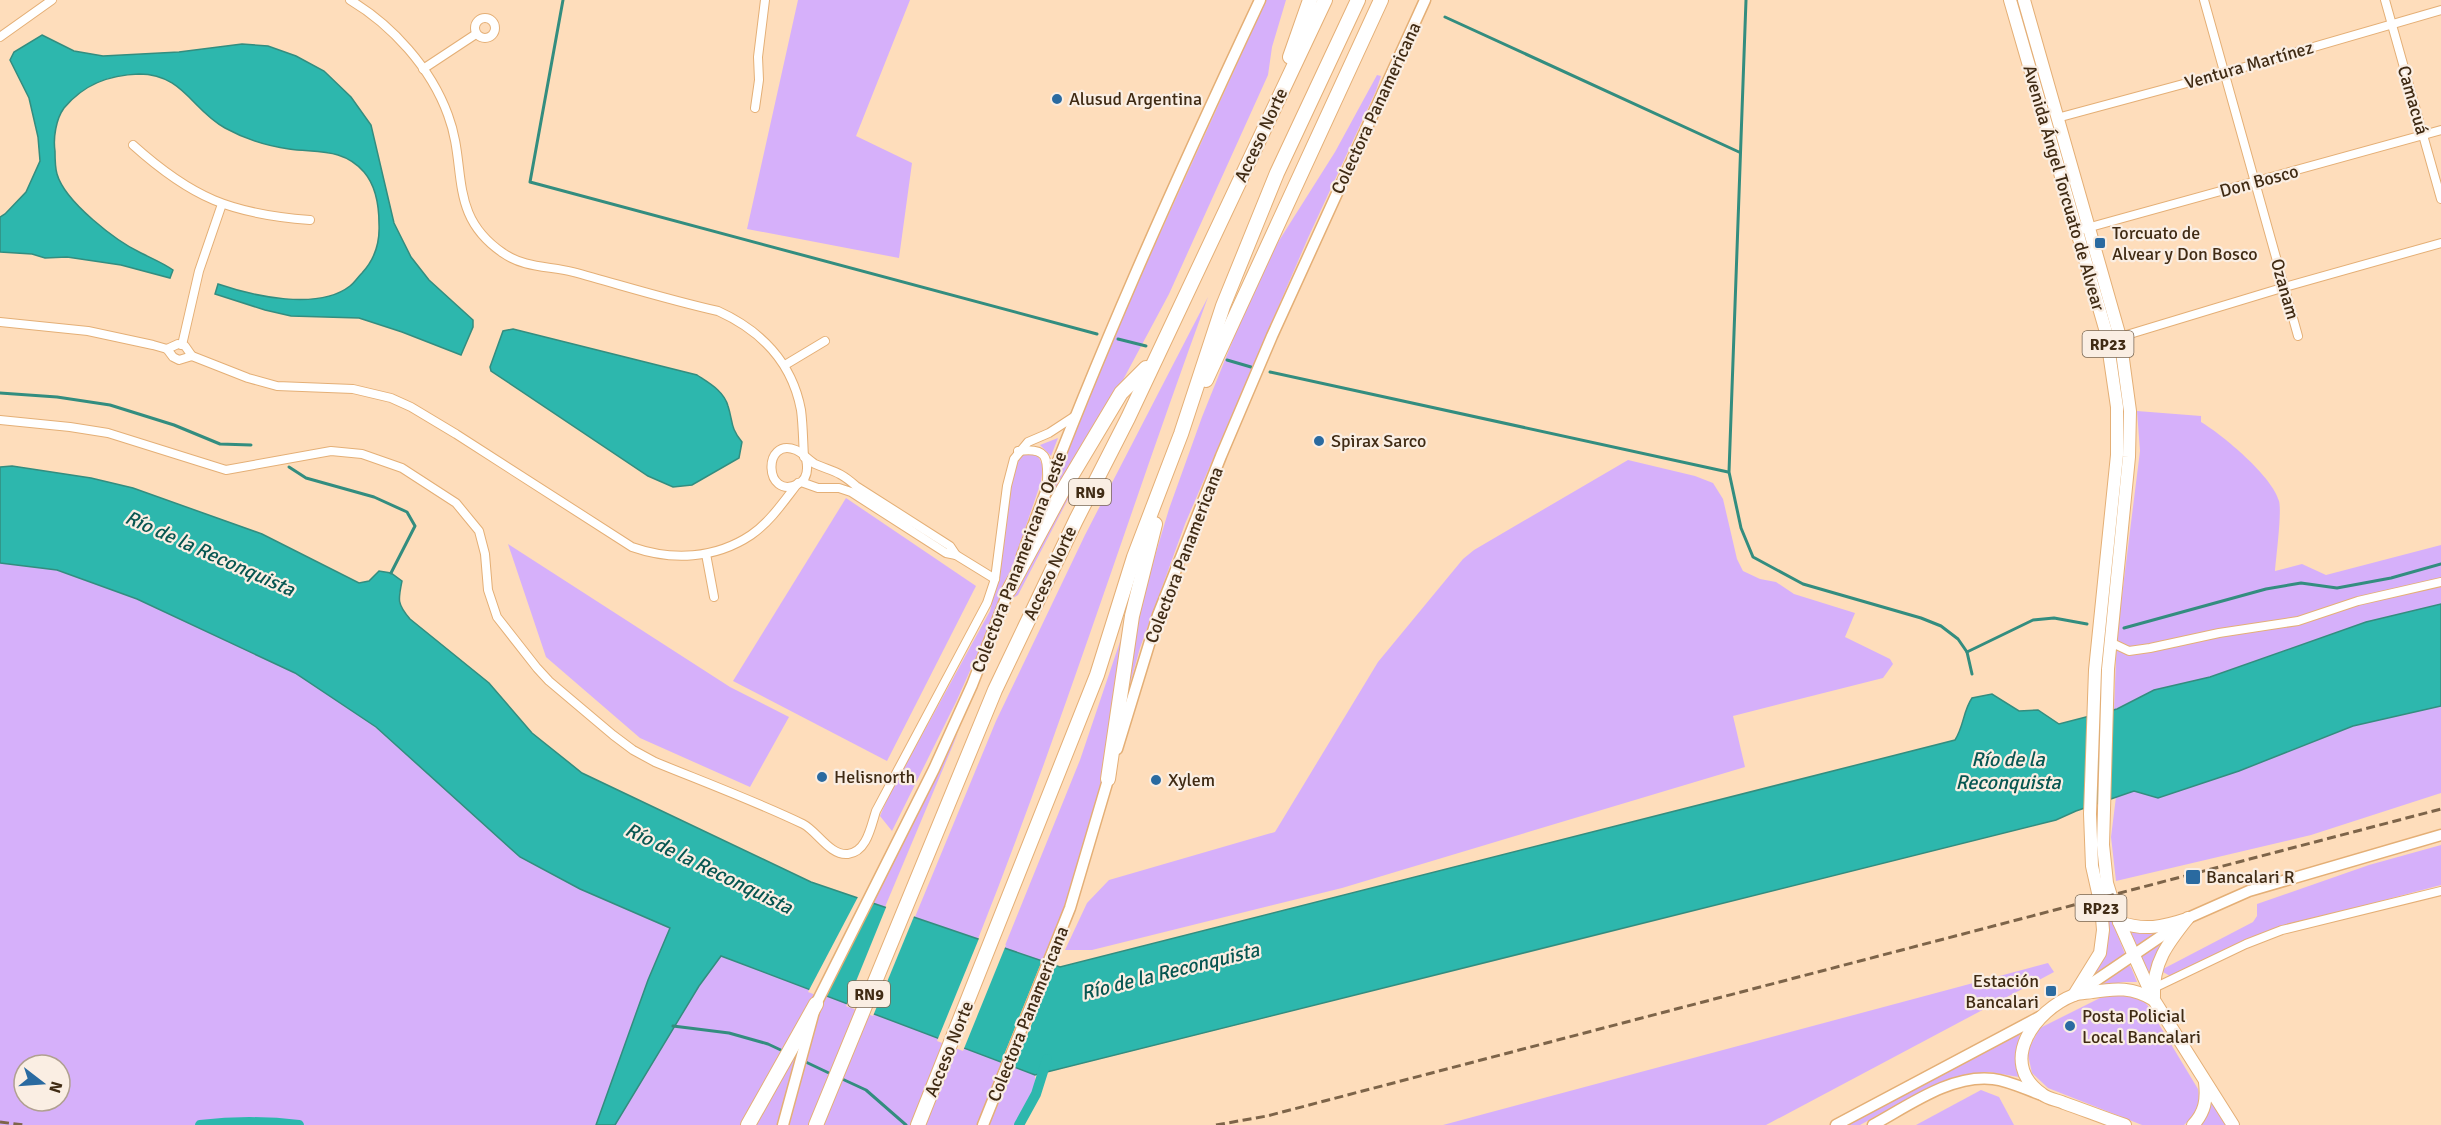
<svg xmlns="http://www.w3.org/2000/svg" width="2441" height="1125" font-family="Signika,sans-serif">
<style>
.green{fill:#d6b0fa;fill-rule:evenodd}
.water{fill:#2db7ad;stroke:#338d7f;stroke-width:1.5}
.pier{fill:#feddbb}
.lines{fill:none;stroke-linecap:round;stroke-linejoin:round}
.stream{stroke:#338d7f;stroke-width:3}
.canal{stroke:#2db7ad;stroke-width:10}
.street-casing{stroke:#e4af76;stroke-width:10}
.secondary-casing{stroke:#e4af76;stroke-width:13}
.primary-casing{stroke:#e4af76;stroke-width:14}
.highway-casing{stroke:#e4af76;stroke-width:16}
.street{stroke:#fff;stroke-width:8}
.secondary{stroke:#fff;stroke-width:10}
.primary{stroke:#fff;stroke-width:12}
.highway{stroke:#fff;stroke-width:14}
.rail{stroke:#7d6449;stroke-width:3;stroke-dasharray:9 4.5;stroke-linecap:butt}
.poi-dot{fill:#2a6aa0;stroke:#faeee3;stroke-width:2}
.labels{text-anchor:middle;stroke-width:4.5;stroke-linejoin:round;paint-order:stroke}
.shield{fill:#faeee3;stroke:#786652;stroke-width:1.5}
.shield-label{font-size:16px;font-weight:bold;fill:#402b14}
.street-label{font-size:18px;fill:#402b14;stroke:#faeee3}
.poi-label{font-size:18px;fill:#402b14;stroke:#faeee3;text-anchor:start}
.water-label{font-size:20px;font-style:italic;fill:#075651;stroke:#faeee3}
</style>
<rect width="100%" height="100%" fill="#feddbb"/>
<g class="green">
<path d="M 798,0 L 910,0 L 856,136 L 912,163 L 899,258 L 747,229 Z"/>
<path d="M 1266,0 L 1286,0 L 1272,47 L 1268,75 L 1169,294 L 1116,393 L 1039,524 L 1103,359 Z"/>
<path d="M 1377,75 L 1381,76 L 1376,91 L 1308,238 L 1185,524 L 1140,648 L 1119,723 L 1134,626 L 1169,509 L 1202,417 L 1249,300 L 1275,247 L 1335,152 Z"/>
<path d="M 1208,297 C 1130,510 1062,727 978,939 L 915,917 L 996,721 L 1085,535 Z"/>
<path d="M 2137,411 L 2201,416 L 2201,422 C 2223,435 2273,477 2279,501 C 2282,512 2276,557 2275,571 L 2302,564 L 2326,575 L 2441,545 L 2441,604 L 2366,622 L 2210,677 L 2154,690 L 2114,710 L 2117,635 L 2140,451 Z"/>
<path d="M 1058,438 L 1051,456 L 1040,445 Z"/>
<path d="M 1029,453 L 1038,456 L 1043,466 L 1041,482 L 998,608 L 957,700 L 892,831 L 880,816 L 889,795 L 990,611 C 1003,560 1004,507 1018,457 Z"/>
<path d="M 1628,460 L 1695,476 L 1713,483 L 1723,499 L 1737,559 L 1743,571 L 1760,579 L 1776,582 L 1794,594 L 1855,613 L 1845,637 L 1890,659 L 1893,664 L 1883,678 L 1733,716 L 1745,767 L 1342,888 L 1092,950 L 1065,950 L 1087,903 L 1109,880 L 1275,832 L 1378,662 L 1463,559 L 1474,550 Z"/>
<path d="M 1077,482 L 1018,595 L 1013,598 L 1071,485 Z"/>
<path d="M 846,498 L 976,586 L 887,761 L 733,681 Z"/>
<path d="M 508,544 L 730,687 L 789,717 L 750,787 L 640,738 L 546,657 Z"/>
<path d="M 0,563 L 57,570 L 137,599 L 295,673 L 376,727 L 520,857 L 580,889 L 670,928 L 648,980 L 596,1125 L 0,1125 ZM 24,1065 L 60,1065 L 60,1101 L 24,1101 Z"/>
<path d="M 1128,618 L 1101,785 L 1067,900 L 1043,961 L 1004,948 L 1080,760 Z"/>
<path d="M 2441,706 L 2441,793 L 2311,835 L 2116,881 L 2111,837 L 2116,797 L 2134,791 L 2158,798 L 2239,771 L 2353,726 Z"/>
<path d="M 958,733 L 885,907 L 868,901 Z"/>
<path d="M 2441,845 L 2441,885 L 2276,929 L 2170,976 L 2163,972 L 2163,969 L 2253,922 L 2257,916 L 2257,904 L 2369,865 Z"/>
<path d="M 2106,906 L 2125,954 L 2097,975 L 2095,972 Z"/>
<path d="M 2165,928 L 2136,948 L 2131,931 Z"/>
<path d="M 2165,940 L 2155,958 L 2150,973 L 2148,973 L 2140,955 Z"/>
<path d="M 721,956 L 1035,1075 L 1036,1094 L 1019,1125 L 615,1125 L 699,986 Z"/>
<path d="M 2048,963 L 2054,972 L 1766,1125 L 1443,1125 Z"/>
<path d="M 2128,965 L 2131,967 L 2137,982 L 2124,982 L 2100,986 Z"/>
<path d="M 2118,992 L 2143,1000 L 2148,1006 L 2198,1089 C 2201,1104 2195,1115 2184,1125 L 2142,1125 L 2048,1088 L 2032,1073 L 2028,1055 L 2030,1046 L 2040,1028 L 2100,998 Z"/>
<path d="M 2021,1031 L 2016,1050 L 2019,1077 L 1989,1072 L 1957,1077 L 1913,1096 L 1860,1125 L 1843,1125 Z"/>
<path d="M 1981,1090 L 1999,1097 L 2014,1125 L 1916,1125 Z"/>
<path d="M 2211,1104 L 2213,1104 L 2227,1125 L 2201,1125 Z"/>
</g>
<g class="water">
<path d="M 42,35 L 74,51 L 103,56 L 179,52 L 242,44 L 268,46 L 296,56 L 324,71 L 351,97 L 371,125 L 394,223 L 411,257 L 429,280 L 473,320 L 473,327 L 461,355 L 402,332 L 359,318 L 291,316 L 265,310 L 215,294 L 218,284 C 253,296 318,311 350,286 C 354,283 358,277 362,273 C 375,259 380,243 379,224 C 379,207 376,186 364,172 C 343,148 318,153 289,149 C 267,146 245,139 225,128 C 192,110 183,74 139,74 C 109,75 84,84 64,108 C 56,119 53,138 55,151 C 55,158 55,167 57,174 C 65,202 116,241 141,253 C 153,259 163,263 173,270 L 170,278 L 121,265 L 67,257 L 45,258 L 32,254 L 0,252 L 0,217 L 5,214 L 26,192 L 40,161 L 38,137 L 29,98 L 10,60 L 14,52 Z"/>
<path d="M 513,329 L 697,375 C 709,383 724,391 728,406 C 733,421 730,428 742,442 L 739,458 L 692,485 L 673,487 L 648,476 L 491,371 L 490,367 L 503,331 Z"/>
<path d="M 12,466 L 91,478 L 133,488 L 262,534 L 359,583 L 369,581 L 379,571 L 391,573 L 402,581 C 398,600 397,604 410,619 L 489,683 L 532,733 L 582,773 L 811,882 L 1060,967 L 1955,740 C 1964,726 1963,711 1972,698 L 1992,694 L 2019,711 L 2038,710 L 2059,724 L 2117,709 L 2154,690 L 2210,677 L 2366,622 L 2441,604 L 2441,706 L 2353,726 L 2239,771 L 2158,798 L 2134,791 L 2076,811 L 2056,820 L 1035,1075 L 721,956 L 699,986 L 615,1125 L 596,1125 L 648,980 L 670,928 L 580,889 L 520,857 L 376,727 L 295,673 L 137,599 L 57,570 L 0,563 L 0,467 Z"/>
</g>
<g class="pier">
<path d="M 859,895 L 869,899 L 821,997 L 808,992 Z"/>
<path d="M 887,905 L 915,914 L 873,1016 L 846,1006 Z"/>
<path d="M 980,936 L 1006,945 L 963,1051 L 937,1041 Z"/>
<path d="M 1043,958 L 1057,962 L 1013,1070 L 1000,1065 Z"/>
</g>
<g class="lines">
<g class="stream">
<path d="M 563,0 L 530,182 L 1097,334"/>
<path d="M 1746,0 L 1729,472 L 1741,528 L 1753,557 L 1803,584 L 1921,618 L 1941,626 L 1958,639 L 1967,652 L 1972,674"/>
<path d="M 1445,17 L 1739,152"/>
<path d="M 1118,339 L 1146,346"/>
<path d="M 1227,360 L 1251,367"/>
<path d="M 1270,372 L 1728,472"/>
<path d="M 0,393 L 57,397 L 110,405 L 174,425 L 220,444 L 251,445"/>
<path d="M 289,467 L 306,478 L 374,497 L 407,512 L 415,526 L 391,573"/>
<path d="M 2124,628 L 2266,589 L 2301,583 L 2337,588 L 2391,578 L 2441,564"/>
<path d="M 1967,652 L 2033,620 L 2054,618 L 2087,624"/>
<path d="M 673,1026 L 729,1033 L 768,1044 L 785,1052"/>
<path d="M 791,1055 L 831,1074"/>
<path d="M 840,1078 L 866,1090 L 906,1125"/>
</g>
<g class="canal">
<path d="M 200,1125 C 234,1121 265,1121 299,1125"/>
<path d="M 1019,1125 L 1036,1094 L 1047,1059"/>
</g>
<g class="street-casing">
<g id="street">
<path d="M 350,0 C 392,25 431,68 448,115 C 468,168 447,215 503,253 C 524,268 550,266 573,272 C 621,285 669,300 718,311 C 760,330 792,362 801,410 C 803,425 803,441 804,457"/>
<path d="M 2204,0 L 2298,336"/>
<path d="M 2385,0 L 2441,199"/>
<circle cx="485" cy="28" r="10"/>
<path d="M 0,37 L 52,0"/>
<path d="M 423,69 L 476,34"/>
<path d="M 755,108 L 759,80 L 758,57 L 765,0"/>
<path d="M 2057,118 L 2224,73 L 2441,10"/>
<path d="M 133,145 C 192,198 231,214 310,220"/>
<path d="M 2076,231 L 2441,130"/>
<path d="M 0,322 L 88,331 L 153,345 L 167,349 L 173,357 L 179,360 L 192,356 L 248,378 L 277,386 L 353,389 L 391,398 L 411,407 L 456,434 L 632,547 C 672,561 715,559 751,535 C 770,522 784,501 798,483"/>
<path d="M 2120,337 L 2285,287 L 2441,243"/>
<path d="M 182,345 L 199,271 L 222,204"/>
<path d="M 167,349 L 178,344 L 185,346 L 192,356"/>
<path d="M 785,365 L 825,341"/>
<path d="M 0,420 L 70,427 L 108,433 L 226,470 L 331,451 L 362,454 L 402,468 L 456,503 L 479,531 L 485,554 L 488,590 L 497,617 L 537,668 L 549,681 L 613,735 L 633,750 L 655,762 C 704,782 755,801 803,824 C 817,831 830,856 848,854 C 867,852 871,826 876,811 L 987,603 L 995,579 L 1007,486 L 1014,459 L 1028,442 L 1049,433 L 1075,416"/>
<path d="M 1018,451 C 1047,447 1048,457 1047,482"/>
<path d="M 801,482 L 818,488 L 839,488 L 851,492 L 946,553 L 956,555 L 950,546 L 856,486 C 839,471 834,472 815,464 C 808,460 803,453 796,450 C 762,436 764,501 798,484 C 808,479 808,468 806,459"/>
<path d="M 706,554 L 714,597"/>
<path d="M 956,555 L 995,579"/>
<path d="M 2110,642 L 2129,651 L 2150,648 L 2219,633 L 2298,621 L 2358,601 L 2441,582"/>
<path d="M 2154,988 L 2246,944 L 2282,930 L 2441,891"/>
</g>
</g>
<g class="secondary-casing">
<g id="secondary">
<path d="M 1022,556 C 1091,367 1174,183 1260,0"/>
<path d="M 1117,749 L 1158,615 L 1221,456 L 1272,336 L 1425,0"/>
<path d="M 2076,994 L 2188,918 L 2249,891 L 2441,835"/>
<path d="M 783,1125 L 816,1004 L 934,769 L 972,685 L 1011,585"/>
<path d="M 983,1125 L 1070,908 L 1110,773"/>
<path d="M 1836,1125 L 2043,1015"/>
<path d="M 1873,1125 C 1908,1106 1951,1074 1993,1079 C 2010,1081 2027,1090 2042,1095"/>
</g>
</g>
<g class="primary-casing">
<g id="primary">
<path d="M 2010,0 L 2106,332 L 2117,407 L 2117,455 L 2095,670 L 2090,814 L 2092,866 L 2101,906 L 2103,930 L 2100,953 L 2074,995"/>
<path d="M 2024,0 L 2120,337 L 2130,411 L 2129,457 L 2108,669 L 2103,845 L 2107,883 L 2119,922 L 2154,1000 L 2233,1125"/>
<path d="M 2119,922 C 2144,931 2163,927 2187,919"/>
<path d="M 2154,997 C 2152,963 2168,943 2188,918"/>
<path d="M 2125,1125 C 2104,1118 2084,1110 2064,1103 C 2057,1100 2048,1099 2042,1094 C 1997,1062 2035,1010 2074,995 C 2079,993 2087,993 2092,992 C 2116,988 2133,987 2154,1000"/>
<path d="M 2193,1125 C 2205,1112 2207,1100 2205,1082"/>
</g>
</g>
<g class="highway-casing">
<g id="highway">
<path d="M 1290,57 L 1310,0"/>
<path d="M 1206,380 L 1381,0"/>
<path d="M 1009,590 L 1063,490 L 1121,393 L 1146,368"/>
<path d="M 1108,779 L 1132,616 L 1155,524"/>
<path d="M 748,1125 L 816,1004"/>
<path d="M 816,1125 L 995,690 L 1076,520 L 1128,418 L 1325,0"/>
<path d="M 918,1125 L 1097,675 L 1134,557 L 1181,434 L 1223,306 L 1277,173 L 1358,0"/>
</g>
</g>
<use href="#street" class="street"/>
<use href="#secondary" class="secondary"/>
<use href="#primary" class="primary"/>
<use href="#highway" class="highway"/>
<g class="rail">
<path d="M 0,1122 L 24,1125"/>
<path d="M 1216,1125 L 1267,1116 L 2441,809"/>
</g>
</g>
<g class="poi-dot">
<circle cx="1057" cy="99" r="6"/>
<rect x="2094" y="237" width="12" height="12" rx="3"/>
<circle cx="1319" cy="441" r="6"/>
<circle cx="822" cy="777" r="6"/>
<circle cx="1156" cy="780" r="6"/>
<rect x="2185" y="869" width="16" height="16" rx="3"/>
<rect x="2045" y="985" width="12" height="12" rx="3"/>
<circle cx="2070" cy="1026" r="6"/>
</g>
<g class="labels">
<g class="shield">
<rect x="2082.5" y="331" width="51" height="26" rx="4.5"/>
<rect x="1069" y="479" width="42" height="26" rx="4.5"/>
<rect x="2075.5" y="895" width="51" height="26" rx="4.5"/>
<rect x="848" y="981" width="42" height="26" rx="4.5"/>
</g>
<g class="shield-label">
<text x="2108" y="350">RP23</text>
<text x="1090" y="498">RN9</text>
<text x="2101" y="914">RP23</text>
<text x="869" y="1000">RN9</text>
</g>
<g class="street-label">
<text transform="translate(2249 65) rotate(-16)" y="6">Ventura Martínez</text>
<text transform="translate(2413 100) rotate(74)" y="6">Camacuá</text>
<text transform="translate(1376 108) rotate(-65)" y="6">Colectora Panamericana</text>
<text transform="translate(1261 135) rotate(-65)" y="6">Acceso Norte</text>
<text transform="translate(2259 181) rotate(-15)" y="6">Don Bosco</text>
<text transform="translate(2064 188) rotate(74)" y="6">Avenida Ángel Torcuato de Alvear</text>
<text transform="translate(2285 289) rotate(74)" y="6">Ozanam</text>
<text transform="translate(1184 555) rotate(-69)" y="6">Colectora Panamericana</text>
<text transform="translate(1019 562) rotate(-69)" y="6">Colectora Panamericana Oeste</text>
<text transform="translate(1050 573) rotate(-65)" y="6">Acceso Norte</text>
<text transform="translate(1028 1014) rotate(-68)" y="6">Colectora Panamericana</text>
<text transform="translate(949 1049) rotate(-68)" y="6">Acceso Norte</text>
</g>
<g class="poi-label">
<text x="1069" y="105">Alusud Argentina</text>
<text x="2112" y="239">Torcuato de<tspan x="2112" dy="21">Alvear y Don Bosco</tspan></text>
<text x="1331" y="447">Spirax Sarco</text>
<text x="834" y="783">Helisnorth</text>
<text x="1168" y="786">Xylem</text>
<text x="2206" y="883">Bancalari R</text>
<text x="2039" y="987" text-anchor="end">Estación<tspan x="2039" dy="21">Bancalari</tspan></text>
<text x="2082" y="1022">Posta Policial<tspan x="2082" dy="21">Local Bancalari</tspan></text>
</g>
<g class="water-label">
<text transform="translate(210 553) rotate(24)" y="7">Río de la Reconquista</text>
<text x="2008" y="766">Río de la<tspan x="2008" dy="23">Reconquista</tspan></text>
<text transform="translate(709 868) rotate(26)" y="7">Río de la Reconquista</text>
<text transform="translate(1170 971) rotate(-14)" y="7">Río de la Reconquista</text>
</g>
</g>
<g transform="translate(42 1083) rotate(107)"><circle r="28" fill="#faeee3" stroke="#b0a090" stroke-width="1.5"/>
<path d="M0-4.5L10 22L0 15L-10 22Z" fill="#2a6aa0"/>
<text y="-9" font-size="16" font-weight="bold" text-anchor="middle" fill="#402b14">N</text>
</g>
</svg>
